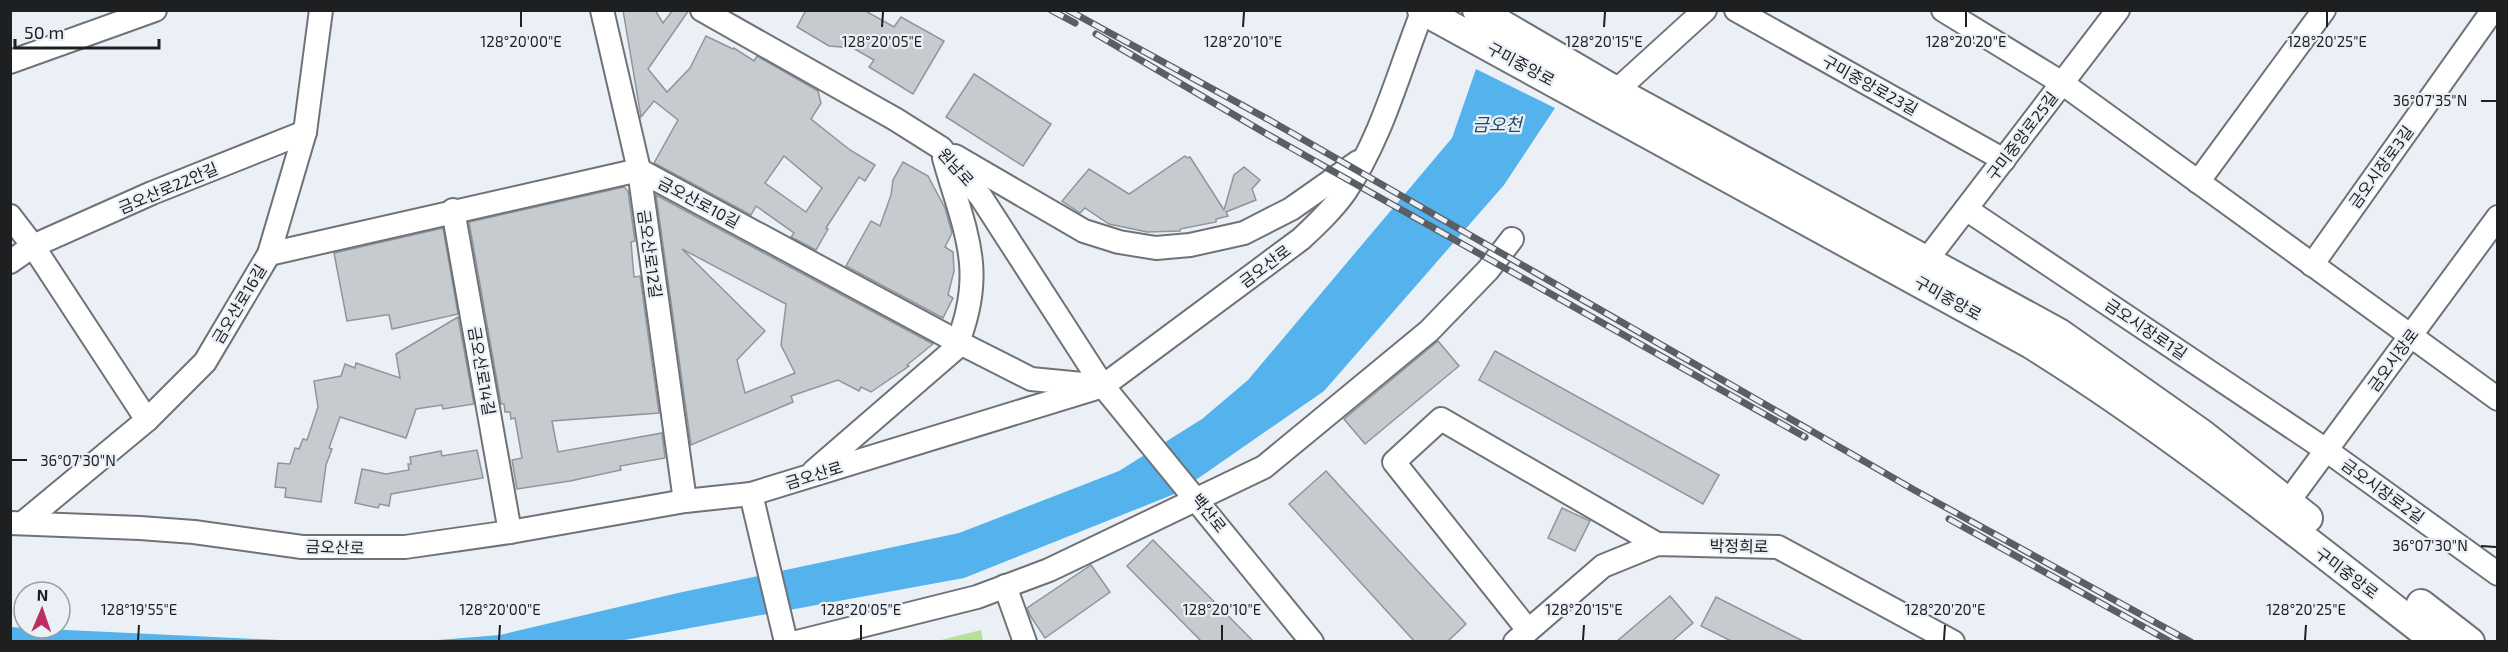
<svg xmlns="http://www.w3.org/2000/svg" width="2508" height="652" font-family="'Exo 2','Noto Sans KR',sans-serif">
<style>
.green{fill:#b8e198}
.water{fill:#54b2ec}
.building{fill:#c6cbd0;stroke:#90959a;stroke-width:1.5;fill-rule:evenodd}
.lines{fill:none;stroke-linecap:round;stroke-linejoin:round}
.minor-casing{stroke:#6f7378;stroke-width:26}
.major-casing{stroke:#6f7378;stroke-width:32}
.minor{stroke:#fff;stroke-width:22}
.major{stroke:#fff;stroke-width:28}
.rail-casing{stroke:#5b5e62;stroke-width:7}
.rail{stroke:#ebf0f6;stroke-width:4.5;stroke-dasharray:14;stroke-linecap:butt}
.ticks{fill:none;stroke:#1d1f21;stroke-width:2}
.labels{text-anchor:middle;stroke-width:4.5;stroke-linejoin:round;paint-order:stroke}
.street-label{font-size:16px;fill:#1d1f21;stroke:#ebf0f6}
.water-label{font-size:18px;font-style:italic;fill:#244b64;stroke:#ebf0f6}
.ticks-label{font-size:15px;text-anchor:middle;fill:#1d1f21;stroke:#ebf0f6;stroke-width:4.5;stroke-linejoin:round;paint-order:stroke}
</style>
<rect width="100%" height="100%" fill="#ebf0f6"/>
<path class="green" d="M 981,630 L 983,641 L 937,641 Z"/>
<g class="water">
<path d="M 1476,69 L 1555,108 L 1504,185 L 1324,391 L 1177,493 L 964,578 L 619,641 L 413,642 L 500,635 L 678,593 L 959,533 L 1119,471 L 1202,419 L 1248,380 L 1452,138 Z"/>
<path d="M 11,627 L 24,628 L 301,641 L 11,641 Z"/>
</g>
<g class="building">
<path d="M 623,10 L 655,10 L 663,23 L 673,10 L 689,10 L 648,69 L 667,92 L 690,68 L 706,36 L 733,49 L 734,48 L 754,61 L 757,56 L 818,91 L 821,103 L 811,119 L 850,150 L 875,165 L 865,181 L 859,177 L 826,228 L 828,229 L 816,250 L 791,237 L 794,233 L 756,206 L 751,215 L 654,163 L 678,120 L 654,101 L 641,117 ZM 784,156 L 822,188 L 806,212 L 765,183 Z"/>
<path d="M 806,10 L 864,10 L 894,27 L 901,17 L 944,41 L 913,94 L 869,67 L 874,60 L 853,48 L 829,46 L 797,27 Z"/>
<path d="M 974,74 L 1051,124 L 1023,166 L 946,117 Z"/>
<path d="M 1185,156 L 1187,158 L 1190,157 L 1224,210 L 1234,175 L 1244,167 L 1260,180 L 1252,189 L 1256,200 L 1226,212 L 1228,216 L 1216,219 L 1216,222 L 1180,229 L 1180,231 L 1147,232 L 1109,224 L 1085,208 L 1080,213 L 1062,201 L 1089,169 L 1129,194 Z"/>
<path d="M 903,162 L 928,176 L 945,208 L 952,233 L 945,247 L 953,252 L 954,271 L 948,295 L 953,298 L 943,318 L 846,266 L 871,221 L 880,226 L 891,195 L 893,180 Z"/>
<path d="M 624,187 L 628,191 L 635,241 L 631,242 L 634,277 L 640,276 L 659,413 L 552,421 L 558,452 L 662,433 L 665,458 L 620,466 L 621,470 L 570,481 L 517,489 L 512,460 L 522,458 L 515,418 L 511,419 L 510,412 L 505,412 L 504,404 L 501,404 L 469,222 Z"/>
<path d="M 656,195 L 933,344 L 907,365 L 909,366 L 871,392 L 861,387 L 859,391 L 838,380 L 791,396 L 793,402 L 691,445 ZM 682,249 L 786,304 L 781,345 L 795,373 L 745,393 L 737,360 L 765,331 Z"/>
<path d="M 443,228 L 458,314 L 392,329 L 389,315 L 386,315 L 347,321 L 334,253 Z"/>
<path d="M 458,317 L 474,404 L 443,409 L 442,405 L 416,409 L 406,438 L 340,417 L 329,448 L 332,449 L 326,465 L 321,502 L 285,497 L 286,488 L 275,487 L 278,463 L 290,464 L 295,448 L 299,449 L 303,439 L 307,440 L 318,407 L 314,381 L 341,376 L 345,364 L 355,368 L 356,363 L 400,378 L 396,354 Z"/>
<path d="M 1438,341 L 1459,366 L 1365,444 L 1344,419 Z"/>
<path d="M 1495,351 L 1719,475 L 1703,504 L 1479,380 Z"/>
<path d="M 477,450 L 483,478 L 391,494 L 389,506 L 380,504 L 378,508 L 355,503 L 362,469 L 386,474 L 409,470 L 408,464 L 411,464 L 410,457 L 441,451 L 442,456 Z"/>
<path d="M 1326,471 L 1466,624 L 1447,642 L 1415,642 L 1289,504 Z"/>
<path d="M 1562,508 L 1590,521 L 1575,551 L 1548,538 Z"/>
<path d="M 1153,540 L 1254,642 L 1202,642 L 1127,566 Z"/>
<path d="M 1091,565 L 1110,592 L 1045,638 L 1031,617 L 1027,608 Z"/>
<path d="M 1670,596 L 1693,623 L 1671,642 L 1616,642 Z"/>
<path d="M 1716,597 L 1805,642 L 1733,642 L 1701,626 Z"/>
</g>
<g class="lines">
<g class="minor-casing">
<g id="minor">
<path d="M 602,10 L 639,170 L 685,501"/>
<path d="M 702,10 L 895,119 L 941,148 L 981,197 L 1103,386 L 1312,642"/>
<path d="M 1736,10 L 2004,160"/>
<path d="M 1943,10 L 2062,83 L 2498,399"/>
<path d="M 10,62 L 155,10"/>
<path d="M 1616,91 L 1705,10"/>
<path d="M 955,156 L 1084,231 L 1119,242 L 1156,248 L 1190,245 L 1244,233 L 1291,209 L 1358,162"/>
<path d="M 2198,182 L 2324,10"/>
<path d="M 1966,209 L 2326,450 L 2498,574"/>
<path d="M 453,210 L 510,532"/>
<path d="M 10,216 L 33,246 L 147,420"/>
<path d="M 269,254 L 639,170 L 958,342 L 1031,379 L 1093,385"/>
<path d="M 1926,261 L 2118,10"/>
<path d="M 10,262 L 33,246 L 152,193 L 305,132"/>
<path d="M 2312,265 L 2493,10"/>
<path d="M 814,471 L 955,349 C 988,271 965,233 944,158"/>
<path d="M 751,494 L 786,642"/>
<path d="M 2288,502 L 2498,217"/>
<path d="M 24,522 L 147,420 L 205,362 L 269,254 L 305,132 L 321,10"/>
<path d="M 10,523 L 140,528 L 194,532 L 302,547 L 405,547 L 510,532 L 685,501 L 751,494 L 1103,386 L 1301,239 C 1317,224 1333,209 1345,192 C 1382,138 1399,70 1423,10"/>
<path d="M 1005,586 L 1025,642"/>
<path d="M 1528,630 L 1394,462 L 1441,419 L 1657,544"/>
<path d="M 797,642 L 977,597 L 1049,570 L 1264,467 L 1429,331 L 1488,270 L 1512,239"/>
<path d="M 1515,642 L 1603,566 L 1657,544 L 1778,547 L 1953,642"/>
</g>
</g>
<g class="major-casing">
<g id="major">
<path d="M 1422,10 L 2031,344 C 2174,433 2304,539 2437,642"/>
<path d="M 1477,10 L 1616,91 L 2059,333 L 2202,434 L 2308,518"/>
<path d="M 2421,604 L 2470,642"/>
</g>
</g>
<use href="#minor" class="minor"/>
<use href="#major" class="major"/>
<g class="rail-casing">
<g id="rail">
<path d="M 1051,10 L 1075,23"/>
<path d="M 1068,10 L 1271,121 L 1916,491 L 2191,642"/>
<path d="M 1096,34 L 1265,133 L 1805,437"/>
<path d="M 1949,519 L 2171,642"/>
</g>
</g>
<use href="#rail" class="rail"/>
</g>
<path class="ticks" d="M 521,27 L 521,12M 882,27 L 883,12M 1243,27 L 1244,12M 1604,27 L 1605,12M 1966,27 L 1966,12M 2327,27 L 2327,12M 2481,101 L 2496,101M 12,460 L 27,460M 2481,546 L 2496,547M 138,640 L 139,625M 499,640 L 500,625M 861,640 L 861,625M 1222,640 L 1222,625M 1583,640 L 1584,625M 1944,640 L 1945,625M 2305,640 L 2306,625"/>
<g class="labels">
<g class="street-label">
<text transform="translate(1521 64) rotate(28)" y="6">구미중앙로</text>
<text transform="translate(1870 85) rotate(29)" y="6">구미중앙로23길</text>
<text transform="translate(2022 136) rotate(-53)" y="6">구미중앙로25길</text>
<text transform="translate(956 167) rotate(48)" y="6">원남로</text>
<text transform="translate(2381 167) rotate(-54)" y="6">금오시장로3길</text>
<text transform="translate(168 188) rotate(-23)" y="6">금오산로22안길</text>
<text transform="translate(699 202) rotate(28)" y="6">금오산로10길</text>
<text transform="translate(650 254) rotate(82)" y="6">금오산로12길</text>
<text transform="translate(1265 266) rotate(-37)" y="6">금오산로</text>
<text transform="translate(1948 298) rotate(29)" y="6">구미중앙로</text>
<text transform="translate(239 304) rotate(-59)" y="6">금오산로16길</text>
<text transform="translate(2146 329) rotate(34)" y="6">금오시장로1길</text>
<text transform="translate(2393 360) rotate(-54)" y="6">금오시장로</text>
<text transform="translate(482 371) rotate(80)" y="6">금오산로14길</text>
<text transform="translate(814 475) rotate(-17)" y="6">금오산로</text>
<text transform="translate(2383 491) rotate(36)" y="6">금오시장로2길</text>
<text transform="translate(1209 513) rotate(51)" y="6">백산로</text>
<text transform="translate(1739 546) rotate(1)" y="6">박정희로</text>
<text transform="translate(335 547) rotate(2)" y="6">금오산로</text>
<text transform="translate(2347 573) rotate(37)" y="6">구미중앙로</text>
</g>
<g class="water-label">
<text x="1497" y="131">금오천</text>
</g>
</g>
<g class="ticks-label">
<text x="521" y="47">128°20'00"E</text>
<text x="882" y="47">128°20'05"E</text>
<text x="1243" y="47">128°20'10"E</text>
<text x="1604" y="47">128°20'15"E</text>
<text x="1966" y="47">128°20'20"E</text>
<text x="2327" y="47">128°20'25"E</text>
<text x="2430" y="106">36°07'35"N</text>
<text x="78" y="466">36°07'30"N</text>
<text x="2430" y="551">36°07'30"N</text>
<text x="139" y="615">128°19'55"E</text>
<text x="500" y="615">128°20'00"E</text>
<text x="861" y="615">128°20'05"E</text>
<text x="1222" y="615">128°20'10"E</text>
<text x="1584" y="615">128°20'15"E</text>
<text x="1945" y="615">128°20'20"E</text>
<text x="2306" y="615">128°20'25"E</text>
</g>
<rect width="2508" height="652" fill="none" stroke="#1d1f21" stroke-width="24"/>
<g transform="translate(42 610) rotate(2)"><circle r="28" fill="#ebf0f6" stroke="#999ca1" stroke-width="1.5"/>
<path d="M0-4.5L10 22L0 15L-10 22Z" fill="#bc2e5f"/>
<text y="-9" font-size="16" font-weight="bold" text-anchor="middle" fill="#1d1f21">N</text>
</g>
<path d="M15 39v9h144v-9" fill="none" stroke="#1d1f21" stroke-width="3"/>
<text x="24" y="39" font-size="18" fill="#1d1f21" stroke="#ebf0f6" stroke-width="4.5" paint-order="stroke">50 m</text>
</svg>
